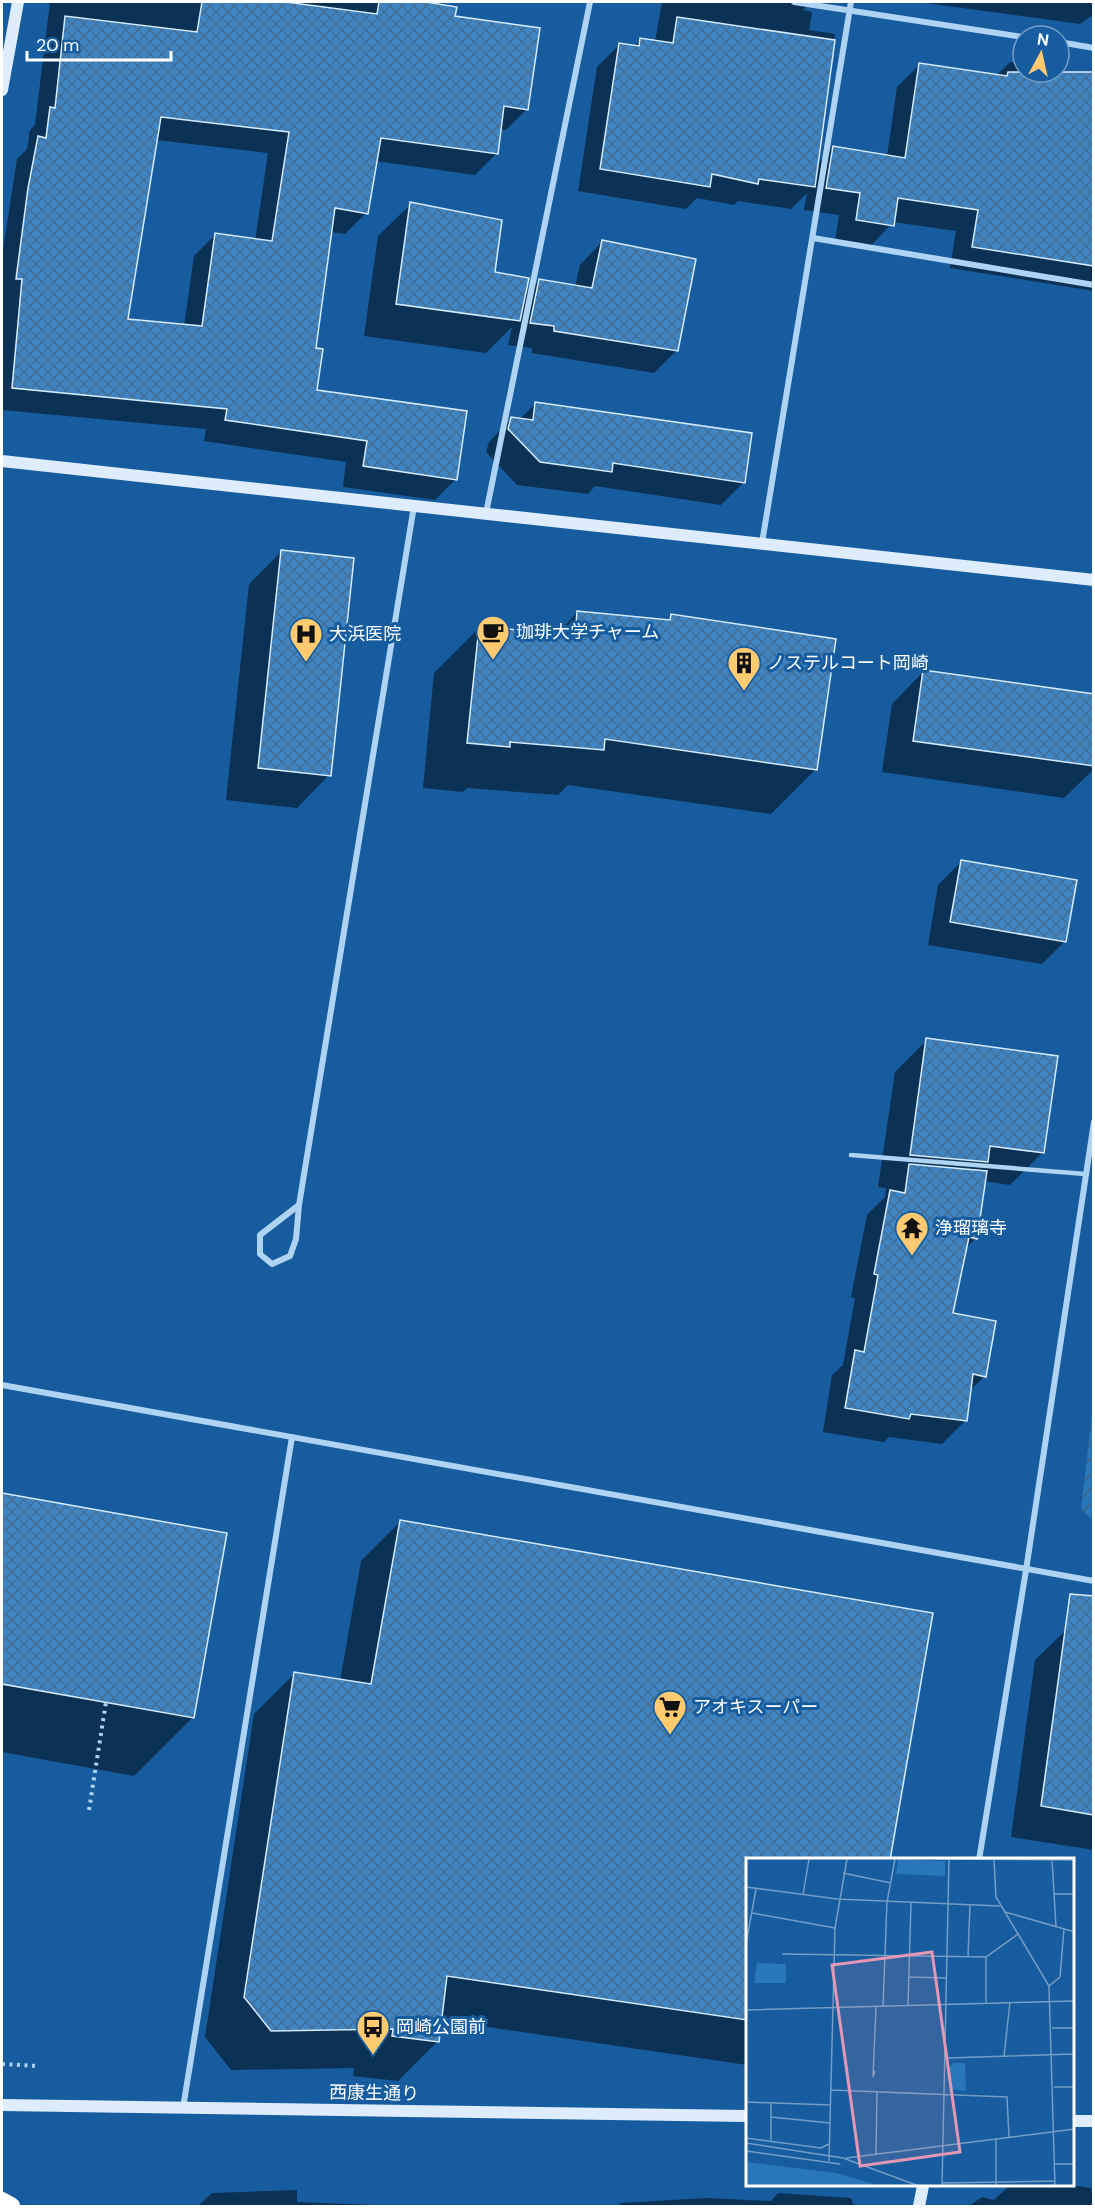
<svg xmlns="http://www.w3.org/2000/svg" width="1095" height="2208" font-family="'DM Sans','Noto Sans JP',sans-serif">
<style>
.garden{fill:url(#garden-furrows)}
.shadow{fill:#0007;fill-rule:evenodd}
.building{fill:url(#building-cross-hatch);stroke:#d6ebfd;stroke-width:1.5;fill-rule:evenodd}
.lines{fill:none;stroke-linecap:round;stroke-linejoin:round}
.path{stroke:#aed3f3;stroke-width:4;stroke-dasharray:3 4.5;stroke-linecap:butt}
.lane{stroke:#aed3f3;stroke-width:4.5}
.street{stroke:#aed3f3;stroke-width:6}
.secondary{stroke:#ddedfd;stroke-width:12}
.highway{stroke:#fff;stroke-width:18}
.labels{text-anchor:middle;stroke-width:6;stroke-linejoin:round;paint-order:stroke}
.poi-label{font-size:18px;fill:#fff;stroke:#165c9e;text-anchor:start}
.street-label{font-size:18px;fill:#fff;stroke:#165c9e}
.inset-road{fill:none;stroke:#739dc5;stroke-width:1.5}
.view{fill:#e497b5;fill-opacity:0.15;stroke:#e497b5;stroke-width:3}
.inset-edge{fill:none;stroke:#fff;stroke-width:3}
</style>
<defs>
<pattern id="garden-furrows" width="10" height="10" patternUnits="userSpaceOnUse" patternTransform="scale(1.5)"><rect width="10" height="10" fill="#2976bb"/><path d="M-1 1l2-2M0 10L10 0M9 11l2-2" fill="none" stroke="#3a6184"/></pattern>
<pattern id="building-cross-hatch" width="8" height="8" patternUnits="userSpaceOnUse" patternTransform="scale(1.5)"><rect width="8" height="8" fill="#3f85c4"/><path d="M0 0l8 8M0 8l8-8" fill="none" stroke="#446e94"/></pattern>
</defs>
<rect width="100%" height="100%" fill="#165c9e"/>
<path class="garden" d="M 1093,1406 L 1094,1520 L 1093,1520 L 1081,1509 Z"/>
<g class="shadow">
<path d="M 50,2 L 418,2 L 455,8 L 453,17 L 527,109 L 506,130 L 500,129 L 496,154 L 475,175 L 375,161 L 366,213 L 345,234 L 330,232 L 314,349 L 315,391 L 456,479 L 435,500 L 343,487 L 346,462 L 204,441 L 206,429 L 2,410 L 2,256 L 17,159 L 27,149 L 30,130 L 35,125 ZM 156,140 L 268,153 L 255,241 L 215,235 L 194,256 L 184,326 L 126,321 Z"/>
<path d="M 662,2 L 812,2 L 803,10 L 812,12 L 809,30 L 835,34 L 817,164 L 833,148 L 887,156 L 897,87 L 919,65 L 996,76 L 1010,62 L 1023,64 L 1023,72 L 1059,70 L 1094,76 L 1094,291 L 950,268 L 956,231 L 893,222 L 870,247 L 835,242 L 839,215 L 804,210 L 807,193 L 791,209 L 738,201 L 734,205 L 697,198 L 686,209 L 578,191 L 597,67 L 620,44 L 633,47 L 640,40 L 655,42 Z"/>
<path d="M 918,2 L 1094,2 L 1094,14 L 1080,24 Z"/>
<path d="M 411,204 L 523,297 L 539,281 L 575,287 L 580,265 L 602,242 L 677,350 L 654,373 L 532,353 L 532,348 L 508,345 L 512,327 L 486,353 L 364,336 L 378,236 Z"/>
<path d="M 535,404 L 744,482 L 721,505 L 595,486 L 588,494 L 517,485 L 486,452 L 489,442 L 511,419 L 519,420 Z"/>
<path d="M 281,552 L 329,775 L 297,808 L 226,800 L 249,584 Z"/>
<path d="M 578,612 L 666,621 L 671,616 L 816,769 L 771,814 L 568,785 L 558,795 L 467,788 L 463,792 L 423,788 L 434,673 L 479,628 L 554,636 Z"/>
<path d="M 924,671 L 1094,695 L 1094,769 L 1064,798 L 882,772 L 892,704 Z"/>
<path d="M 961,862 L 1065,941 L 1042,964 L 928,945 L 938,885 Z"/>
<path d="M 927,1040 L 1042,1153 L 1010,1185 L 984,1181 L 976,1238 L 965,1249 L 951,1315 L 985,1376 L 969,1391 L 965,1421 L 942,1444 L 889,1437 L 884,1442 L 823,1432 L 832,1375 L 843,1365 L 855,1298 L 851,1297 L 867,1215 L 885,1197 L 886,1188 L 878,1187 L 895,1072 Z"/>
<path d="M 2,1494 L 225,1534 L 193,1717 L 134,1776 L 2,1752 Z"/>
<path d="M 400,1522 L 888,1860 L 747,1860 L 747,2065 L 440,2020 L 437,2042 L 398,2081 L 353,2076 L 354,2068 L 231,2070 L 205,2037 L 254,1714 L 294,1674 L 340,1681 L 361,1561 Z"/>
<path d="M 1066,1630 L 1094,1633 L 1094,1850 L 1011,1837 L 1035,1660 Z"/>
<path d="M 1072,2185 L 1091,2188 L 1094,2206 L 969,2206 L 982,2197 L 994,2200 L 1009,2186 Z"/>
<path d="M 297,2190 L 297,2202 L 399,2206 L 198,2206 L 212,2193 Z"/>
<path d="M 778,2193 L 851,2198 L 854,2206 L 618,2206 L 621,2203 L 706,2198 L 771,2201 Z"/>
</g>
<g class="building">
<path d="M 202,2 L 286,2 L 377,14 L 379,2 L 426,2 L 457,7 L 455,16 L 540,28 L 528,110 L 504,106 L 498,154 L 381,138 L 368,214 L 335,208 L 316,348 L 323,349 L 317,390 L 467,411 L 457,480 L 363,466 L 367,441 L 225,420 L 227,409 L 12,388 L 22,279 L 16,279 L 28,188 L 38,136 L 46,138 L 50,107 L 55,108 L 65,16 L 197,32 ZM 161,117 L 289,132 L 272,241 L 215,233 L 202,326 L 128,319 Z"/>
<path d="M 677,17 L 835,40 L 815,187 L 759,179 L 758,184 L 712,174 L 710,187 L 600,169 L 619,43 L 639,46 L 640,38 L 673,43 Z"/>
<path d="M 919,63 L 1007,76 L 1008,72 L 1094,72 L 1094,266 L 972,247 L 978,210 L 898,198 L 894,226 L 856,220 L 860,193 L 826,188 L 833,146 L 905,158 Z"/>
<path d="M 410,202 L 502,220 L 495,272 L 529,278 L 520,321 L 396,304 Z"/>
<path d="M 602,240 L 696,259 L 678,351 L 554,331 L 554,326 L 530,323 L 539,279 L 592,288 Z"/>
<path d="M 535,402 L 752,433 L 745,483 L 613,463 L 612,472 L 540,462 L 508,429 L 511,417 L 533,420 Z"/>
<path d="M 281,550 L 354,558 L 331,776 L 258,768 Z"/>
<path d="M 577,611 L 670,620 L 671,614 L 836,639 L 817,770 L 605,739 L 604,750 L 510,742 L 510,747 L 467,743 L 479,626 L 575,636 Z"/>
<path d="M 923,670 L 1094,694 L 1094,766 L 913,741 Z"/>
<path d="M 961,860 L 1077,880 L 1066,942 L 950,922 Z"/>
<path d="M 926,1038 L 1058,1056 L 1044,1153 L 990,1146 L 988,1162 L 910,1155 Z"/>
<path d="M 909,1164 L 987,1171 L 977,1239 L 969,1237 L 953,1313 L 996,1321 L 986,1377 L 973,1374 L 967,1421 L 911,1414 L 909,1419 L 845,1408 L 855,1350 L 864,1352 L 878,1275 L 874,1274 L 890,1190 L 905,1193 Z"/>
<path d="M 2,1493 L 227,1533 L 194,1718 L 2,1684 Z"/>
<path d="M 400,1520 L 933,1613 L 890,1860 L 747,1860 L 747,2020 L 447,1976 L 439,2042 L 392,2036 L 393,2029 L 271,2031 L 244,1997 L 294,1672 L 371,1684 Z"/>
<path d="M 1070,1594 L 1094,1596 L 1094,1815 L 1041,1806 Z"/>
</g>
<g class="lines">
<g class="path">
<path d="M 89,1810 L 106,1702"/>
<path d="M 2,2064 L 38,2066"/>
</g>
<path class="lane" d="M 851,1155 L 1085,1174"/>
<g class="street">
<path d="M 794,2 L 1023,37"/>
<path d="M 1059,42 L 1094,48"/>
<path d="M 813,238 L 1094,285"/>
<path d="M 486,513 L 590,2"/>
<path d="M 762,543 L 851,2"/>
<path d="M 299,1205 L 260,1235 L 260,1254 L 272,1264 L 290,1256 L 296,1239 L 299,1205 L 414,506"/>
<path d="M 2,1385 L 1094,1581"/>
<path d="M 979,1860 L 1026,1570 L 1094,1122"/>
<path d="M 183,2108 L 292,1437"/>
</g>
<g class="secondary">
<path d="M 2,90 L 18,2"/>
<path d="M 2,461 L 1094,580"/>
<path d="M 2,2105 L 747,2116"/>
<path d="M 1072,2121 L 1094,2121"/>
<path d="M 919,2206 L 923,2186"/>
</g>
<path class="highway" d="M 2,2201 L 11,2206"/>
</g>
<defs>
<g id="cafe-pin" transform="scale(1.725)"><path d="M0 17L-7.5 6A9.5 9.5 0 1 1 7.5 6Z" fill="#ffca70" stroke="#165c9e"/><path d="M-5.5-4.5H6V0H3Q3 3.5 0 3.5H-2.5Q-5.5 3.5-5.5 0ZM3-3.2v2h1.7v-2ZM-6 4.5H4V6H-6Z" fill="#111"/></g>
<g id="hospital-pin" transform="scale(1.725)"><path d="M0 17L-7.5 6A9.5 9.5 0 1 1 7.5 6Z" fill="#ffca70" stroke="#165c9e"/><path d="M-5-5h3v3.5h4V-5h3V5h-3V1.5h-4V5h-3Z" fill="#111"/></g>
<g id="building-pin" transform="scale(1.725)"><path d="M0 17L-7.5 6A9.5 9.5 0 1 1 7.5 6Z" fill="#ffca70" stroke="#165c9e"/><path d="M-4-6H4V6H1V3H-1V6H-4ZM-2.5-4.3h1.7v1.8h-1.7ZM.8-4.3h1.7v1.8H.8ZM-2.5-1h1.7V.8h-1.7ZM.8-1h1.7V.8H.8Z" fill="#111"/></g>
<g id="temple-pin" transform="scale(1.725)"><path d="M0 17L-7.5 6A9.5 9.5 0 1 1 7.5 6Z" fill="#ffca70" stroke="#165c9e"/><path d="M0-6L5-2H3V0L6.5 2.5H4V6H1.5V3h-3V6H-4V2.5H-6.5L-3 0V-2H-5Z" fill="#111"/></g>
<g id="supermarket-pin" transform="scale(1.725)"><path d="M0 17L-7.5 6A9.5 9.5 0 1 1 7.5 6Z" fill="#ffca70" stroke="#165c9e"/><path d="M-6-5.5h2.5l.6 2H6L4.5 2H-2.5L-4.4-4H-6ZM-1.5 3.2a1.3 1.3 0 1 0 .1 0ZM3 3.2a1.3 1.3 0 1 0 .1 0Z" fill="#111"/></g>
<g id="bus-pin" transform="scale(1.725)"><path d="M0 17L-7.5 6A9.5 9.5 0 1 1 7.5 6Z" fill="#ffca70" stroke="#165c9e"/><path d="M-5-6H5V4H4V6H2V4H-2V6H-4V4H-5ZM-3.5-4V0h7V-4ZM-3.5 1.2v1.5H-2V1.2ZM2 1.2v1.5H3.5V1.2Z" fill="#111"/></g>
</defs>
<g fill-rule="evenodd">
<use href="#cafe-pin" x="493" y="632"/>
<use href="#hospital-pin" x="306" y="634"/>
<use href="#building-pin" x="744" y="663"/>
<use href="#temple-pin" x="912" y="1228"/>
<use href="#supermarket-pin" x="670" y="1707"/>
<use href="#bus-pin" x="373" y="2027"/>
</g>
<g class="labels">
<g class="poi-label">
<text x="516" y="638">珈琲大学チャーム</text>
<text x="329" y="640">大浜医院</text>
<text x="767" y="669">ノステルコート岡崎</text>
<text x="935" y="1234">浄瑠璃寺</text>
<text x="693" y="1713">アオキスーパー</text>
<text x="396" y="2033">岡崎公園前</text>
</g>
<g class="street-label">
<text transform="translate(374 2093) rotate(1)" y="6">西康生通り</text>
</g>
</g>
<g transform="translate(746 1858)">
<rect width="328" height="328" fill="#165c9e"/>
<path d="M 11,105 L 40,106 L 40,125 L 8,125 Z" fill="#2976bb"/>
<path d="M 152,1 L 199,3 L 199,18 L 150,16 ZM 0,304 L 91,315 L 134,328 L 0,328 Z" fill="#2976bb"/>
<path d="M 207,205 L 219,205 L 220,233 L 204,231 L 203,210 Z" fill="#2976bb"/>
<path class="inset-road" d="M 191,1 L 329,2M 248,1 L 250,39 L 303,128 L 309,328M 306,1 L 310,69M 97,15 L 145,25M 0,29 L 91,41 L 254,48M 308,36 L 329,36M 57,37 L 63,1M 259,54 L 329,74M 6,55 L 89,70M 0,86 L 10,31M 36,96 L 240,99 L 272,76M 222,98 L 224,47M 240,99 L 240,145M 163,119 L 201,120M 303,128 L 314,119 L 318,71M 162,147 L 165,45M 137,148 L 141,44 L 149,1M 0,152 L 329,143M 306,170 L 329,170M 258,198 L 264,144M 200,200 L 329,196M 129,213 L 127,219 L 130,148M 308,229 L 329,229M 85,232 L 261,239 L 263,279M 0,244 L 84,247M 25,259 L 84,265M 0,280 L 75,290 L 83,286M 250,281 L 250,328M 25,284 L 25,245M 0,285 L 97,300 L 173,328M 0,293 L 94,306M 130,296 L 131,234M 100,300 L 329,271M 83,303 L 89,70 L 101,1M 309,306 L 329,306M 196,325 L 309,323M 196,328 L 203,1"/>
<path class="view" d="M 186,94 L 214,294 L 114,308 L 86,107 Z"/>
<rect width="328" height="328" class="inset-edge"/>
</g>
<rect width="1095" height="2208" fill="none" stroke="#ffffff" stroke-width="6"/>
<g transform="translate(1041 54) rotate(8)"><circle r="28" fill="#165c9e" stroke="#739dc5" stroke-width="1.5"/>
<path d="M0-4.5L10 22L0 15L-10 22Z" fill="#ffca70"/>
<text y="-9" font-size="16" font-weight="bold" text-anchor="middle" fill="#ffffff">N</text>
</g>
<path d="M27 51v9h144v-9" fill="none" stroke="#ffffff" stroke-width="3"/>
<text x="36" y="51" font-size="18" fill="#ffffff" stroke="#165c9e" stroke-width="4.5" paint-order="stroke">20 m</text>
</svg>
